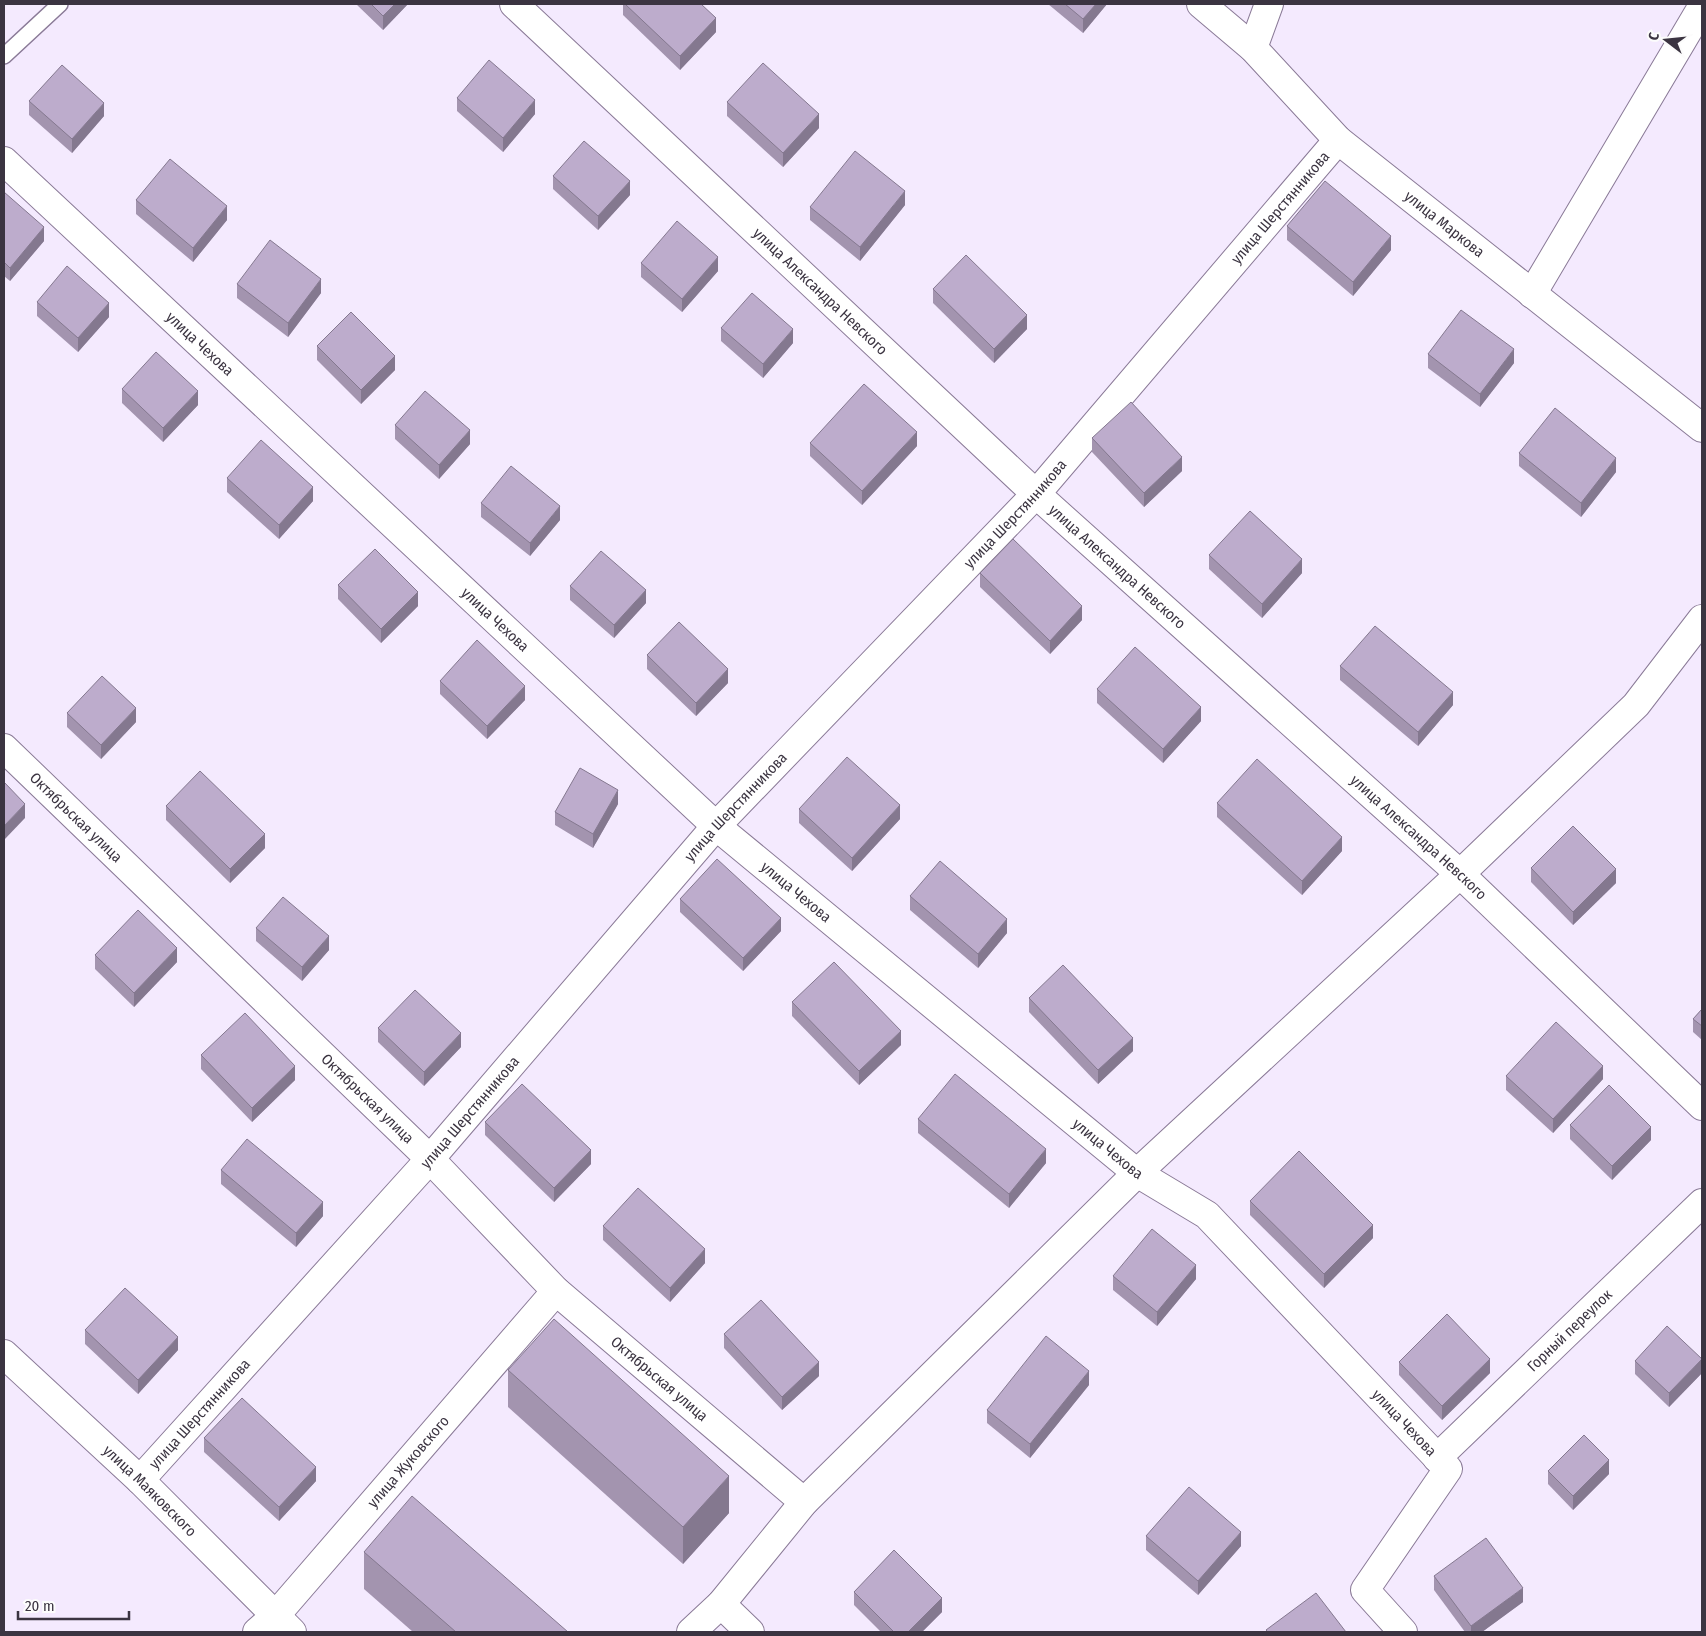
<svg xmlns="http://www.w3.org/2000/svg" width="1706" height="1636" font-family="'Fira Sans Condensed',sans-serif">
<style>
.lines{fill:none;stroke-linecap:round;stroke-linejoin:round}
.lane-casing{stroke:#8a7a97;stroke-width:18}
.street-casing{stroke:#8a7a97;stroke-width:30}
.lane{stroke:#fff;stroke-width:15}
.street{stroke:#fff;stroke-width:28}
.wall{fill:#a394af}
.shaded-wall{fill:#84788f}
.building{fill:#bdaccc;stroke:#84788f}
.labels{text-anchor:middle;stroke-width:4;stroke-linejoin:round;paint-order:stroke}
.street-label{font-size:15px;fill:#3b3441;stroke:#fcfcfc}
</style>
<rect width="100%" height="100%" fill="#f4eafe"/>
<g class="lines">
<g class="lane-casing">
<path id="lane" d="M 4,56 L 60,4"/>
</g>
<g class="street-casing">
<g id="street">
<path id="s1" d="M 514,4 L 1036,494 L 1460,874 L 1702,1106"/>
<path id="s2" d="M 1201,4 L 1253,48 L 1338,140 L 1702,428"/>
<path d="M 1253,48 L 1269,4"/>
<path id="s3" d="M 4,161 L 716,826 L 1137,1173 L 1207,1215 L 1448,1469 L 1365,1590 L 1403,1632"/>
<path d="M 1532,294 L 1702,7"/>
<path id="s4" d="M 4,748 L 430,1159 L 556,1291 L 804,1502"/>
<path id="s5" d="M 4,1354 L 140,1480 L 292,1632"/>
<path id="s6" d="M 1437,1458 L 1702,1203"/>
<path id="s7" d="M 140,1480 L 430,1159 L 716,826 L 1036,494 L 1338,140"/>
<path d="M 721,1604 L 750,1632"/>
<path id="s8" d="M 257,1632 L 275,1616 L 556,1291"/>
<path d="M 691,1632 L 721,1604 L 804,1502 L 1137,1173 L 1460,874 L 1636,705 L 1702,619"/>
</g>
</g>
<use href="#lane" class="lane"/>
<use href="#street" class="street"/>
</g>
<g class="wall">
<path d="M 356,4 L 408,4 L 383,30 Z"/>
<path d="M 623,4 L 701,4 L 716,32 L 680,70 L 623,15 Z"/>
<path d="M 1048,4 L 1107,4 L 1083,33 Z"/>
<path d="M 457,98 L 535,114 L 503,152 L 457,111 Z"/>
<path d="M 29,101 L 104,116 L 72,153 L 29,115 Z"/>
<path d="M 727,102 L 819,128 L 783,167 L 727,116 Z"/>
<path d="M 553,176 L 630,195 L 598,230 L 553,189 Z"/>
<path d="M 4,192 L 44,241 L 10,281 L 4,276 Z"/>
<path d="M 136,200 L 227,220 L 193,262 L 136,214 Z"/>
<path d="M 905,205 L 860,261 L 810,220 L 810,207 Z"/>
<path d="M 1287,226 L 1391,250 L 1353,296 L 1287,240 Z"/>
<path d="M 641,263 L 718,271 L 682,312 L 641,277 Z"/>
<path d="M 237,284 L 321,293 L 288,337 L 237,298 Z"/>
<path d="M 933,289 L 1027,329 L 994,363 L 933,303 Z"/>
<path d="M 37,302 L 109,317 L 78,352 L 37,316 Z"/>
<path d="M 721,328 L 793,343 L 763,378 L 721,341 Z"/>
<path d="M 317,346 L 395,370 L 361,404 L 317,360 Z"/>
<path d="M 1428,354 L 1514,363 L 1480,407 L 1428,368 Z"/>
<path d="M 122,389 L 198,405 L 163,442 L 122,403 Z"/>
<path d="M 395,425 L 470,444 L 439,479 L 395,439 Z"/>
<path d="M 1092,438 L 1182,471 L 1144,507 L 1092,452 Z"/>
<path d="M 810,443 L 917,446 L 862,505 L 810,456 Z"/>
<path d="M 1519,453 L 1616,472 L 1581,517 L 1519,466 Z"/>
<path d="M 227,478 L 313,501 L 279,539 L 227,492 Z"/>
<path d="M 481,503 L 560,520 L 530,556 L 481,517 Z"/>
<path d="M 1209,555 L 1302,573 L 1262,618 L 1209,569 Z"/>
<path d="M 980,573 L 1082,620 L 1050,654 L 980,587 Z"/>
<path d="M 338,585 L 418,606 L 381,643 L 338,599 Z"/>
<path d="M 570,586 L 646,603 L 614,638 L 570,600 Z"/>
<path d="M 647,655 L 728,683 L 696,716 L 647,669 Z"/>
<path d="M 1340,666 L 1453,705 L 1418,746 L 1340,680 Z"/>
<path d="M 440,681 L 525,700 L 487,739 L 440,694 Z"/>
<path d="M 1097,689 L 1201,721 L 1163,763 L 1097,703 Z"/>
<path d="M 67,713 L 136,722 L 101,759 L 67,727 Z"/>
<path d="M 1217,803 L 1342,851 L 1302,895 L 1217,817 Z"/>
<path d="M 618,804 L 593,848 L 555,825 L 555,812 Z"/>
<path d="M 166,806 L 265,848 L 230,883 L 166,820 Z"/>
<path d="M 799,809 L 900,819 L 852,871 L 799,823 Z"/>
<path d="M 1531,868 L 1616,883 L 1573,925 L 1531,882 Z"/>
<path d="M 910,896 L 1007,933 L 978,968 L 910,910 Z"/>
<path d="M 680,899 L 781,931 L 743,971 L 680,912 Z"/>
<path d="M 256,928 L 329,950 L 302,981 L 256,941 Z"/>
<path d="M 95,955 L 177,962 L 134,1007 L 95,969 Z"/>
<path d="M 1029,998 L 1133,1051 L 1098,1084 L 1029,1012 Z"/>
<path d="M 792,1002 L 901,1045 L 859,1085 L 792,1016 Z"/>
<path d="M 1702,1009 L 1702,1040 L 1693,1032 L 1693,1019 Z"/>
<path d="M 378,1028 L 461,1047 L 424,1086 L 378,1042 Z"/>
<path d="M 201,1055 L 295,1080 L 252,1122 L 201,1069 Z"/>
<path d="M 1506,1076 L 1603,1079 L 1553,1133 L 1506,1090 Z"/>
<path d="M 918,1119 L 1046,1163 L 1009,1208 L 918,1133 Z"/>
<path d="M 485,1122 L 591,1164 L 554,1202 L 485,1135 Z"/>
<path d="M 1570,1125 L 1651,1140 L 1612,1180 L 1570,1139 Z"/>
<path d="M 221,1170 L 323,1216 L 296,1247 L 221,1184 Z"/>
<path d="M 1250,1201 L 1373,1238 L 1324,1288 L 1250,1215 Z"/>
<path d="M 603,1226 L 705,1263 L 670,1302 L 603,1240 Z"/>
<path d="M 1113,1276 L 1196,1279 L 1157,1326 L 1113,1290 Z"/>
<path d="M 85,1330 L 178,1350 L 138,1394 L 85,1344 Z"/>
<path d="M 724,1334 L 819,1376 L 782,1410 L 724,1348 Z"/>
<path d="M 1635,1361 L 1702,1373 L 1669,1407 L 1635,1374 Z"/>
<path d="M 1399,1362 L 1490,1373 L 1442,1420 L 1399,1375 Z"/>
<path d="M 508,1370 L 729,1513 L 683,1564 L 508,1407 Z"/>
<path d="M 1089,1385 L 1030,1458 L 987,1423 L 987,1410 Z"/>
<path d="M 204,1438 L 316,1481 L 279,1521 L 204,1452 Z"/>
<path d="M 1548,1471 L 1609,1474 L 1573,1510 L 1548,1484 Z"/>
<path d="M 1146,1536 L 1241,1546 L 1198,1595 L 1146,1550 Z"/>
<path d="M 364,1552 L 568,1632 L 413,1632 L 364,1589 Z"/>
<path d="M 1434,1576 L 1523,1602 L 1482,1632 L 1465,1632 L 1434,1590 Z"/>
<path d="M 854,1592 L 942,1612 L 922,1632 L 881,1632 L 854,1605 Z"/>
</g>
<g class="shaded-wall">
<path d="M 395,4 L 408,4 L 383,30 L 383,16 Z"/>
<path d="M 1096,4 L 1107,4 L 1083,33 L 1083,19 Z"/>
<path d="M 716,18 L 716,32 L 680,70 L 680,56 Z"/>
<path d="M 535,100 L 535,114 L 503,152 L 503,138 Z"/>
<path d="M 104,103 L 104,116 L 72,153 L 72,139 Z"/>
<path d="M 819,114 L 819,128 L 783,167 L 783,153 Z"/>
<path d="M 630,181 L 630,195 L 598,230 L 598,216 Z"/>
<path d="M 905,191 L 905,205 L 860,261 L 860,247 Z"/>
<path d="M 227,206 L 227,220 L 193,262 L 193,248 Z"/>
<path d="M 44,227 L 44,241 L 10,281 L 10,268 Z"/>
<path d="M 1391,236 L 1391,250 L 1353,296 L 1353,282 Z"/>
<path d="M 718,257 L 718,271 L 682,312 L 682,299 Z"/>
<path d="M 321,279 L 321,293 L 288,337 L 288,323 Z"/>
<path d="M 109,303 L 109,317 L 78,352 L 78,338 Z"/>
<path d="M 1027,315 L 1027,329 L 994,363 L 994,349 Z"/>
<path d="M 793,329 L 793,343 L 763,378 L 763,364 Z"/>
<path d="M 1514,349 L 1514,363 L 1480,407 L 1480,394 Z"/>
<path d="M 395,356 L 395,370 L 361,404 L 361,390 Z"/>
<path d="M 198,391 L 198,405 L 163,442 L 163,428 Z"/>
<path d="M 470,430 L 470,444 L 439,479 L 439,465 Z"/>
<path d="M 917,432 L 917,446 L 862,505 L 862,491 Z"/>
<path d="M 1182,457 L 1182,471 L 1144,507 L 1144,493 Z"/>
<path d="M 1616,458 L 1616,472 L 1581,517 L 1581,503 Z"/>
<path d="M 313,487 L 313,501 L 279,539 L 279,525 Z"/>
<path d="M 560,506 L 560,520 L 530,556 L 530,543 Z"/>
<path d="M 1302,559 L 1302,573 L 1262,618 L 1262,604 Z"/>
<path d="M 646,590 L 646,603 L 614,638 L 614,625 Z"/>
<path d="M 418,592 L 418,606 L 381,643 L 381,629 Z"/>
<path d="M 1082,606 L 1082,620 L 1050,654 L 1050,641 Z"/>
<path d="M 728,669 L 728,683 L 696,716 L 696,703 Z"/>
<path d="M 525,686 L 525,700 L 487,739 L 487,726 Z"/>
<path d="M 1453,692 L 1453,705 L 1418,746 L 1418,732 Z"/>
<path d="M 1201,707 L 1201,721 L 1163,763 L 1163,749 Z"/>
<path d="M 136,708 L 136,722 L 101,759 L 101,745 Z"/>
<path d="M 618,790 L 618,804 L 593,848 L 593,834 Z"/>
<path d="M 25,804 L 25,818 L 4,840 L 4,826 Z"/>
<path d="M 900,805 L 900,819 L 852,871 L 852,858 Z"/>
<path d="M 265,834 L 265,848 L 230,883 L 230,869 Z"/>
<path d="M 1342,837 L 1342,851 L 1302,895 L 1302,881 Z"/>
<path d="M 1616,869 L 1616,883 L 1573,925 L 1573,912 Z"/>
<path d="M 781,918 L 781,931 L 743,971 L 743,958 Z"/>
<path d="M 1007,919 L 1007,933 L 978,968 L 978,954 Z"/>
<path d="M 329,936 L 329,950 L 302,981 L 302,967 Z"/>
<path d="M 177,948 L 177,962 L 134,1007 L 134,993 Z"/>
<path d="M 901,1031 L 901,1045 L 859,1085 L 859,1071 Z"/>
<path d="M 461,1033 L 461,1047 L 424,1086 L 424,1072 Z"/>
<path d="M 1133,1038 L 1133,1051 L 1098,1084 L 1098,1070 Z"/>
<path d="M 295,1066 L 295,1080 L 252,1122 L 252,1108 Z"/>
<path d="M 1603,1066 L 1603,1079 L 1553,1133 L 1553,1119 Z"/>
<path d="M 1651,1127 L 1651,1140 L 1612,1180 L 1612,1166 Z"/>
<path d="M 1046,1149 L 1046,1163 L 1009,1208 L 1009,1194 Z"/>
<path d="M 591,1150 L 591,1164 L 554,1202 L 554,1188 Z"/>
<path d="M 323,1202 L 323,1216 L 296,1247 L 296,1233 Z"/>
<path d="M 1373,1225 L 1373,1238 L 1324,1288 L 1324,1274 Z"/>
<path d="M 705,1249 L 705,1263 L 670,1302 L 670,1288 Z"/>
<path d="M 1196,1265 L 1196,1279 L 1157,1326 L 1157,1312 Z"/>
<path d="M 178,1337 L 178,1350 L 138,1394 L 138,1380 Z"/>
<path d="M 1490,1359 L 1490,1373 L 1442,1420 L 1442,1406 Z"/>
<path d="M 1702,1359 L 1702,1373 L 1669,1407 L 1669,1393 Z"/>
<path d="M 819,1362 L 819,1376 L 782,1410 L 782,1397 Z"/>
<path d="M 1089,1371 L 1089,1385 L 1030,1458 L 1030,1444 Z"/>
<path d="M 1609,1460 L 1609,1474 L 1573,1510 L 1573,1496 Z"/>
<path d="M 316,1467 L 316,1481 L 279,1521 L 279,1507 Z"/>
<path d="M 729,1476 L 729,1513 L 683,1564 L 683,1527 Z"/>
<path d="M 1241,1532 L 1241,1546 L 1198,1595 L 1198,1581 Z"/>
<path d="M 1523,1588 L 1523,1602 L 1482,1632 L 1471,1632 L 1471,1626 Z"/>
<path d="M 942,1598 L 942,1612 L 922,1632 L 908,1632 Z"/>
</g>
<g class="building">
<path d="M 371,4 L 395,4 L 383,16 Z"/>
<path d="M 625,4 L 701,4 L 716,18 L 680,56 Z"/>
<path d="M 1065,4 L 1096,4 L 1083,19 Z"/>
<path d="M 489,60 L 535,100 L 503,138 L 457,98 Z"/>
<path d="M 763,63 L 819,114 L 783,153 L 727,102 Z"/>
<path d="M 62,65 L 104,103 L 72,139 L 29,101 Z"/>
<path d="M 584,141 L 630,181 L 598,216 L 553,176 Z"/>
<path d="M 855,151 L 905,191 L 860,247 L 810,207 Z"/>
<path d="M 170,159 L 227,206 L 193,248 L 136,200 Z"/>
<path d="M 1325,181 L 1391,236 L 1353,282 L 1287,226 Z"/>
<path d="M 4,192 L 44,227 L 10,268 L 4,262 Z"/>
<path d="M 677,221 L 718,257 L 682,299 L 641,263 Z"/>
<path d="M 270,240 L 321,279 L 288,323 L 237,284 Z"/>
<path d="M 966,255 L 1027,315 L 994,349 L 933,289 Z"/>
<path d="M 67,266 L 109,303 L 78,338 L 37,302 Z"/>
<path d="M 752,293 L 793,329 L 763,364 L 721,328 Z"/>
<path d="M 1461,310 L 1514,349 L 1480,394 L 1428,354 Z"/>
<path d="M 351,312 L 395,356 L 361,390 L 317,346 Z"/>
<path d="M 156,352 L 198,391 L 163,428 L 122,389 Z"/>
<path d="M 864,384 L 917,432 L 862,491 L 810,443 Z"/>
<path d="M 425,391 L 470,430 L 439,465 L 395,425 Z"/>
<path d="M 1131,402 L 1182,457 L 1144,493 L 1092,438 Z"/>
<path d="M 1555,408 L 1616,458 L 1581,503 L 1519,453 Z"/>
<path d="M 261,440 L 313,487 L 279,525 L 227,478 Z"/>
<path d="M 511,466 L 560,506 L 530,543 L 481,503 Z"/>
<path d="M 1250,511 L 1302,559 L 1262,604 L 1209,555 Z"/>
<path d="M 1013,539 L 1082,606 L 1050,641 L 980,573 Z"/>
<path d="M 375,549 L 418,592 L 381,629 L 338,585 Z"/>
<path d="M 601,551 L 646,590 L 614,625 L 570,586 Z"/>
<path d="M 679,622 L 728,669 L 696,703 L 647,655 Z"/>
<path d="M 1375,626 L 1453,692 L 1418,732 L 1340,666 Z"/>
<path d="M 477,640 L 525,686 L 487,726 L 440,681 Z"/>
<path d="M 1135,647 L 1201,707 L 1163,749 L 1097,689 Z"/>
<path d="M 102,676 L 136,708 L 101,745 L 67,713 Z"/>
<path d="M 847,757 L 900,805 L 852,858 L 799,809 Z"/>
<path d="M 1257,759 L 1342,837 L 1302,881 L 1217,803 Z"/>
<path d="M 580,768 L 618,790 L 593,834 L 555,812 Z"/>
<path d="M 200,771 L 265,834 L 230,869 L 166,806 Z"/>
<path d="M 4,782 L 25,804 L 4,826 Z"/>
<path d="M 1573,826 L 1616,869 L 1573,912 L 1531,868 Z"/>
<path d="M 717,859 L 781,918 L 743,958 L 680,899 Z"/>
<path d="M 940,861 L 1007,919 L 978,954 L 910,896 Z"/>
<path d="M 283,897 L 329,936 L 302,967 L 256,928 Z"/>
<path d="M 138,910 L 177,948 L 134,993 L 95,955 Z"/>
<path d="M 834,962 L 901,1031 L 859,1071 L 792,1002 Z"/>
<path d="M 1063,965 L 1133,1038 L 1098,1070 L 1029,998 Z"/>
<path d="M 415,990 L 461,1033 L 424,1072 L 378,1028 Z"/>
<path d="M 1702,1009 L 1702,1026 L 1693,1019 Z"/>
<path d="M 245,1013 L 295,1066 L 252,1108 L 201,1055 Z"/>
<path d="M 1556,1022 L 1603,1066 L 1553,1119 L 1506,1076 Z"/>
<path d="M 955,1074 L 1046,1149 L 1009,1194 L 918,1119 Z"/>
<path d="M 522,1084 L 591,1150 L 554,1188 L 485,1122 Z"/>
<path d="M 1609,1085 L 1651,1127 L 1612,1166 L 1570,1125 Z"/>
<path d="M 247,1139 L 323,1202 L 296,1233 L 221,1170 Z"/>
<path d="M 1299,1151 L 1373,1225 L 1324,1274 L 1250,1201 Z"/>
<path d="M 638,1188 L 705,1249 L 670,1288 L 603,1226 Z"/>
<path d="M 1152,1229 L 1196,1265 L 1157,1312 L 1113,1276 Z"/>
<path d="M 125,1288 L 178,1337 L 138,1380 L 85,1330 Z"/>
<path d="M 761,1300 L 819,1362 L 782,1397 L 724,1334 Z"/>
<path d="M 1447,1314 L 1490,1359 L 1442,1406 L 1399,1362 Z"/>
<path d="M 554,1319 L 729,1476 L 683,1527 L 508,1370 Z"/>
<path d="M 1667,1326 L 1702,1359 L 1669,1393 L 1635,1361 Z"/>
<path d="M 1046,1336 L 1089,1371 L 1030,1444 L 987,1410 Z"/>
<path d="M 242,1398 L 316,1467 L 279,1507 L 204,1438 Z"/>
<path d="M 1584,1435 L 1609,1460 L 1573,1496 L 1548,1471 Z"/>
<path d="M 1189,1487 L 1241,1532 L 1198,1581 L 1146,1536 Z"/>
<path d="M 412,1496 L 568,1632 L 456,1632 L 364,1552 Z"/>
<path d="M 1486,1538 L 1523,1588 L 1471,1626 L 1434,1576 Z"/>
<path d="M 894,1550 L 942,1598 L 908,1632 L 894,1632 L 854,1592 Z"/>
<path d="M 1316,1593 L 1346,1632 L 1268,1632 L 1266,1630 Z"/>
</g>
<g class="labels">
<g class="street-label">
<text dy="5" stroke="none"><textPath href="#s7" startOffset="1709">улица Шерстянникова</textPath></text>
<text dy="5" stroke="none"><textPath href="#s2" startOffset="329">улица Маркова</textPath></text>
<text dy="5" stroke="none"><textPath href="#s1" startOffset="420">улица Александра Невского</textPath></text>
<text dy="5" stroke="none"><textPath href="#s3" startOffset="268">улица Чехова</textPath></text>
<text dy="5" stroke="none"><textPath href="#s7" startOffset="1304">улица Шерстянникова</textPath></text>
<text dy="5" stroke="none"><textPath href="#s1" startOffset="825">улица Александра Невского</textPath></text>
<text dy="5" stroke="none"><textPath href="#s3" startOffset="672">улица Чехова</textPath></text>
<text dy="5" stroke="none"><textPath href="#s7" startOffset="899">улица Шерстянникова</textPath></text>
<text dy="5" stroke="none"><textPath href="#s4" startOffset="100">Октябрьская улица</textPath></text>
<text dy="5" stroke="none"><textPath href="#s1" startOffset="1230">улица Александра Невского</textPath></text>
<text dy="5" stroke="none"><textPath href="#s3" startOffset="1078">улица Чехова</textPath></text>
<text dy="5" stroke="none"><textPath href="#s4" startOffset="505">Октябрьская улица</textPath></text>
<text dy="5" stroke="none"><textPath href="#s7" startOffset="494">улица Шерстянникова</textPath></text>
<text dy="5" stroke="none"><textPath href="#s3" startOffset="1482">улица Чехова</textPath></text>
<text dy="5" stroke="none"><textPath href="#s6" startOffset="184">Горный переулок</textPath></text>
<text dy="5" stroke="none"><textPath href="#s4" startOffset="910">Октябрьская улица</textPath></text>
<text dy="5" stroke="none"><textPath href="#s7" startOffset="89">улица Шерстянникова</textPath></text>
<text dy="5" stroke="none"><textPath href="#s3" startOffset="1888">улица Чехова</textPath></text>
<text dy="5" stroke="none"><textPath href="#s8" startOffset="228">улица Жуковского</textPath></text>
<text dy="5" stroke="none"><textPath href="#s5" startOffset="200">улица Маяковского</textPath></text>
</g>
</g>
<rect width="1706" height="1636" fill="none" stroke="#3b3441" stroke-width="10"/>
<g transform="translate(1666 40) rotate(286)" stroke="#fcfcfc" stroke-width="4" paint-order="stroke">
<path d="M0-4L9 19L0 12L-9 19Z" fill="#3b3441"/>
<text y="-8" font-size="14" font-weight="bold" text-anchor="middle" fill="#3b3441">С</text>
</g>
<path d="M18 1611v8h111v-8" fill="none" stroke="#3b3441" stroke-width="2.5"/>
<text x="25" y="1611" font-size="15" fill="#3b3441" stroke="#fcfcfc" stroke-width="4" paint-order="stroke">20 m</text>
</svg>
